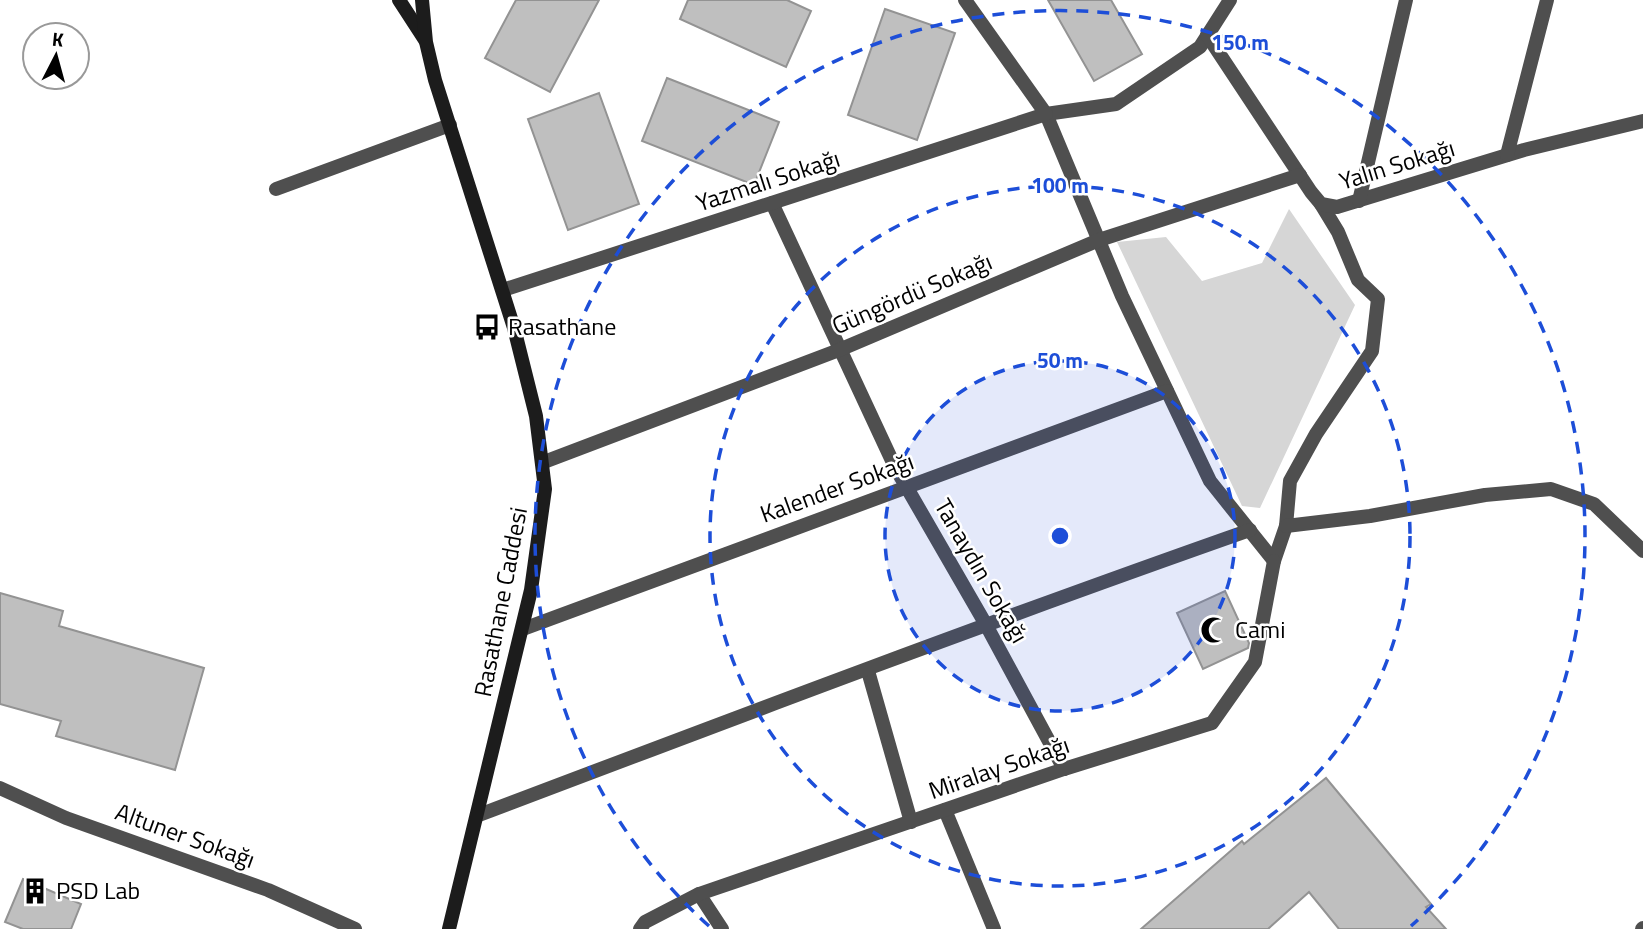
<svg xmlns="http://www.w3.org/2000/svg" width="1643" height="929" font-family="'Titillium Web',sans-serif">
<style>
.green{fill:#d6d6d6}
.building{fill:#bfbfbf;stroke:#939393;stroke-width:2}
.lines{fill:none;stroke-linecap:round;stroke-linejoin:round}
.street{stroke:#4f4f4f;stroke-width:14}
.secondary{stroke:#1c1c1c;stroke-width:14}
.ring{fill:none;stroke:#1d4ed8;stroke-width:3.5;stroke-dasharray:12 9}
.labels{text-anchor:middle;stroke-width:5;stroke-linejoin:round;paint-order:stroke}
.street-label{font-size:24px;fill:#000;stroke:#fff}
.poi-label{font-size:24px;fill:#000;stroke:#fff;text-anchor:start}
.centre{fill:#1d4ed8;stroke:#fff;stroke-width:3.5}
.ring-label{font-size:21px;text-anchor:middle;font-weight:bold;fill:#1d4ed8;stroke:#fff;stroke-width:5;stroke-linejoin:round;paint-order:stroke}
</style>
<rect width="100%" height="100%" fill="#fff"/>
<path class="green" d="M 1289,209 L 1355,305 L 1260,508 L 1242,506 L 1117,242 L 1166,237 L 1202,281 L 1262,263 Z"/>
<g class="building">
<path d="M 516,0 L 599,0 L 550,92 L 485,58 Z"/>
<path d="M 688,0 L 787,0 L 811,11 L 786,67 L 680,19 Z"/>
<path d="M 1048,0 L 1111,0 L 1142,54 L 1094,81 Z"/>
<path d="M 885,9 L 955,33 L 917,140 L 848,115 Z"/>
<path d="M 667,78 L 779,122 L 754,185 L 642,141 Z"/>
<path d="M 599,93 L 639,204 L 568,230 L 528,119 Z"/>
<path d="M 1225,591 L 1249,643 L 1248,648 L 1203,669 L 1177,613 Z"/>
<path d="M 0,593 L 63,611 L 59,626 L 204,668 L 175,770 L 56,736 L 61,721 L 0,704 Z"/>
<path d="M 1326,778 L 1431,904 L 1426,907 L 1446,929 L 1339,929 L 1309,892 L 1268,929 L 1141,929 L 1242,841 L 1244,844 Z"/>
<path d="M 23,879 L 81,904 L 71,929 L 23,929 L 5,922 Z"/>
</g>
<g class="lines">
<g class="street">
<path d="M 1230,0 L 1200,47 L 1116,104 L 1046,114 L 1122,296 L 1210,481 L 1274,561 L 1286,526 L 1290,481 L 1316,434 L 1372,351 L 1378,299 L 1358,280 L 1338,232 L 1321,204"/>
<path d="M 1207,35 L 1311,192 L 1321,204 L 1337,207 L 1524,150 L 1643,121"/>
<path d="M 1507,155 L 1547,0"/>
<path d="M 276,189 L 450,125"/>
<path d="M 1359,201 L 1406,0"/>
<path d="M 772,203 L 895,467 L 985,623 L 1064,769"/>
<path d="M 503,290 L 1046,114 L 965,0"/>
<path d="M 544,462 L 839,350 L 1099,240 L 1300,175"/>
<path d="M 1286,526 L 1370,516 L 1485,495 L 1551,489 L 1594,504 L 1643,551"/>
<path d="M 523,629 L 1167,391"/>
<path d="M 868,671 L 911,822"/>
<path d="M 0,788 L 66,818 L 268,890 L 355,929"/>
<path d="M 945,810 L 994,929"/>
<path d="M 479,815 C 735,718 991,621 1250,530"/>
<path d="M 699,894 L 722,929"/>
<path d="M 640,929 L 645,922 L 699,894 L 1064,769 L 1212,723 L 1255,662 L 1274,561"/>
<path d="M 1642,929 L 1643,928"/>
</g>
<g class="secondary">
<path d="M 399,0 L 425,40"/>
<path d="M 422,0 L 426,42 L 435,80 L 514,328 L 536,416 L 545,489 L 531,590 L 449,929"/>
</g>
</g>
<circle cx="1060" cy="536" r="175" fill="#1d4ed8" fill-opacity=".12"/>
<g class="ring">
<circle cx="1060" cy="536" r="175"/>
<circle cx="1060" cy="536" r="350"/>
<path d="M709 926A525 525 0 1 1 1411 926"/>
</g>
<defs>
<g id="bus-bare" transform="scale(2.1)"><path d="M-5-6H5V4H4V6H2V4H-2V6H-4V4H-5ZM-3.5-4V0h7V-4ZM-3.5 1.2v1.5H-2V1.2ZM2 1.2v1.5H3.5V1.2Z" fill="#000" stroke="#fff" stroke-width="2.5" paint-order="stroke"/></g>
<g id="mosque-bare" transform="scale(2.1)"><path d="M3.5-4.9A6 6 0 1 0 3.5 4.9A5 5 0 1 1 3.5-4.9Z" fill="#000" stroke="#fff" stroke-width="2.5" paint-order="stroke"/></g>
<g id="building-bare" transform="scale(2.1)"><path d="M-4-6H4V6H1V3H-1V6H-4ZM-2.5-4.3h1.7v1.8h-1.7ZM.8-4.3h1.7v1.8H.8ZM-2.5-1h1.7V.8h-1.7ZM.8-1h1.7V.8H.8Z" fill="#000" stroke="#fff" stroke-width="2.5" paint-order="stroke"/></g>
</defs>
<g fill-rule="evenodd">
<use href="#bus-bare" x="487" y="327"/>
<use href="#mosque-bare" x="1214" y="630"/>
<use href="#building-bare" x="35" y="891"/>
</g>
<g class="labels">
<g class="street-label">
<text transform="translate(1397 165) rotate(-17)" y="8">Yalın Sokağı</text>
<text transform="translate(768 181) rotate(-18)" y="8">Yazmalı Sokağı</text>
<text transform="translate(912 294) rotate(-23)" y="8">Güngördü Sokağı</text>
<text transform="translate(837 488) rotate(-20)" y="8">Kalender Sokağı</text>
<text transform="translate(981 571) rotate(60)" y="8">Tanaydın Sokağı</text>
<text transform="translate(501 602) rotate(-79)" y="8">Rasathane Caddesi</text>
<text transform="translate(999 768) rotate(-19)" y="8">Miralay Sokağı</text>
<text transform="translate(185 836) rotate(20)" y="8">Altuner Sokağı</text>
</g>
<g class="poi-label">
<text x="508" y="335">Rasathane</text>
<text x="1235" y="638">Cami</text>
<text x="56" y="899">PSD Lab</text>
</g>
</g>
<circle cx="1060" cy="536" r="10" class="centre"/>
<g class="ring-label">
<text x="1240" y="50">150 m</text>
<text x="1060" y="193">100 m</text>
<text x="1060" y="368">50 m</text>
</g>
<g transform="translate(56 56) rotate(6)"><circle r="33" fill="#ffffff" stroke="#999999" stroke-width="2"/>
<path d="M0-5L12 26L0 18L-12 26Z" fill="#000000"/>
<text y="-10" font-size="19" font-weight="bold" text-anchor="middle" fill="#000000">K</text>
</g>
</svg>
